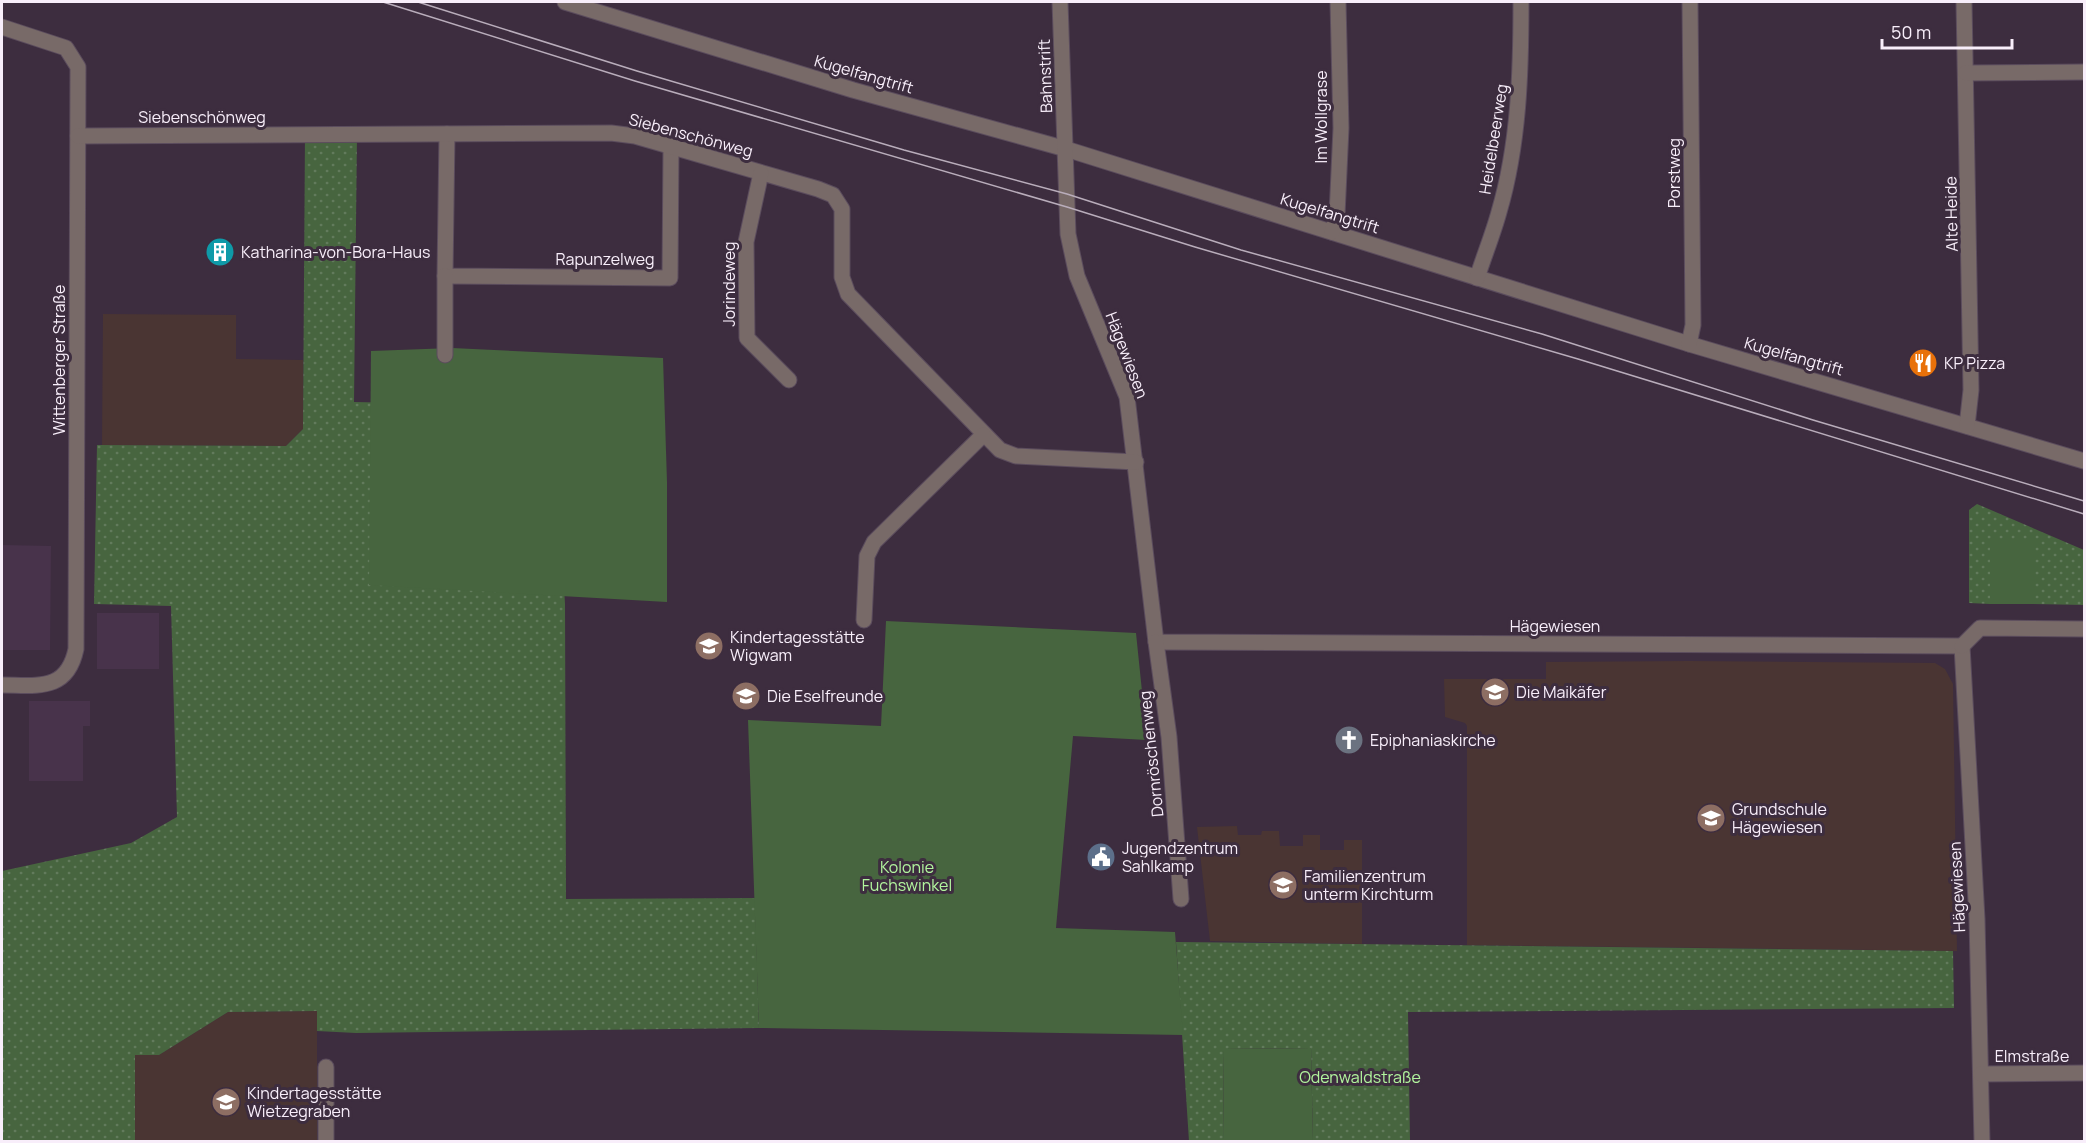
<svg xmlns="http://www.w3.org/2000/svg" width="2086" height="1143" font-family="Manrope,sans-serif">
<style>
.built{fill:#48334b}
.education{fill:#4a3533}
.park{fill:url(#park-dots)}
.garden{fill:#47653f}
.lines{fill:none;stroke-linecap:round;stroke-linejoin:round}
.minor-casing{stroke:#5b4c5d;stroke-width:17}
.minor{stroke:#786a68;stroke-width:15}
.tram{stroke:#b9adbb;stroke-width:1.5}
.labels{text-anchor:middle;stroke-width:6;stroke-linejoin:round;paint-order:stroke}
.street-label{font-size:16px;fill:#f8eefa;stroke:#3d2d3f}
.poi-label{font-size:16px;fill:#f8eefa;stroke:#3d2d3f;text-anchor:start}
.park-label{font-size:16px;fill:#b2f69e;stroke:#3d2d3f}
</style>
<defs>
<pattern id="park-dots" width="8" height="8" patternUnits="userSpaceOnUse" patternTransform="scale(1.5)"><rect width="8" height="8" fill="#47653f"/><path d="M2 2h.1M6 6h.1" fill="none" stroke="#627b5c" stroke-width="1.8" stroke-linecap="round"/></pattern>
</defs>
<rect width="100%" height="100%" fill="#3d2d3f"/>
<g class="built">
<path d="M 2,545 L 51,546 L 50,650 L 2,650 Z"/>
<rect x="97" y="613" width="62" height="56"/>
<path d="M 29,701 L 90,701 L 90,726 L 83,726 L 83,781 L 29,781 Z"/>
</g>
<g class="education">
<path d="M 103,314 L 236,315 L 236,359 L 303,360 L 303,429 L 286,446 L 102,445 Z"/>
<path d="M 1689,661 L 1935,663 L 1945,669 L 1953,684 L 1957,951 L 1467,945 L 1467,726 L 1465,723 L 1445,717 L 1444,679 L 1546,679 L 1546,662 Z"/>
<path d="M 1237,826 L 1238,835 L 1261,835 L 1262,831 L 1279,831 L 1280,846 L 1303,846 L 1303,835 L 1320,835 L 1320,850 L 1344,850 L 1344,840 L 1362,840 L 1362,944 L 1210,941 L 1197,827 Z"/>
<path d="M 317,1011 L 317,1141 L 135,1142 L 135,1055 L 159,1055 L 228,1012 Z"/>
</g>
<g class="park">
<path d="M 305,134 L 357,134 L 354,402 L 553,406 L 565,604 L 566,899 L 755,898 L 759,1028 L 356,1033 L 317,1031 L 317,1011 L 228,1012 L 159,1055 L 135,1055 L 135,1141 L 2,1141 L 2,871 L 131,843 L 177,817 L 171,606 L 94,604 L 97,445 L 286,446 L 303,429 Z"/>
<path d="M 1977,504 L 2084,550 L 2084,605 L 2033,604 L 2033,540 L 1990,540 L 1990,604 L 1969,603 L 1969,510 Z"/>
<path d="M 1176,942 L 1953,951 L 1954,1008 L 1408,1012 L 1410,1141 L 1313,1141 L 1311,1048 L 1223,1049 L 1224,1141 L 1189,1141 Z"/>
</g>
<g class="garden">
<path d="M 452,348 L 663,358 L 667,482 L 667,602 L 369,585 L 371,351 Z"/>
<rect x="1990" y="540" width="43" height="64"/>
<path d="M 886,621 L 1136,633 L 1147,740 L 1073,736 L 1056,928 L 1175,932 L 1183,1035 L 759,1028 L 748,720 L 881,726 Z"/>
<path d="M 1311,1048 L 1313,1141 L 1224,1141 L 1223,1049 Z"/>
</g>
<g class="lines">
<g class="minor-casing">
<g id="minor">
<path d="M 565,2 L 853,90 L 1066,149 L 1689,344 L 2084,461"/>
<path d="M 1060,2 L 1068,234 L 1077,276 L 1127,397 L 1156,642 L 1962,646 L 1977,919 L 1982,1142"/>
<path d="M 1964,2 L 1971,390 L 1967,426"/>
<path d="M 2,27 L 66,48 L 78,67 L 76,649 C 67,692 37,685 2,685"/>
<path d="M 1966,73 L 2084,72"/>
<path d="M 447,134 L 445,276 L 670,278 L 671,147"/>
<path d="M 78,136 L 611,133 L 635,136 L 818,189 L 833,195 L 842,209 L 842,277 L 848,294 L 1000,450 L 1016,456 L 1136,462"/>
<path d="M 761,173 L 746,242 L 747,338 L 789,380"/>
<path d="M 1332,232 L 1337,215 L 1341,128 L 1338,2"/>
<path d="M 1477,278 C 1484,256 1493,234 1499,212 C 1519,144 1521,72 1521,2"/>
<path d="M 1689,344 L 1693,325 L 1690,2"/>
<path d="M 445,355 L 445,276"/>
<path d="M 864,620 L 867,556 L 874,542 L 983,435"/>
<path d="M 1156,642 L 1169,737 L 1181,899"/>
<path d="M 1962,646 L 1980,628 L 2084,629"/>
<path d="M 326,1067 L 326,1142"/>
<path d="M 1981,1074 L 2084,1073"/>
</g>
</g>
<use href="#minor" class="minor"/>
<g class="tram">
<path d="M 383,2 L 635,81 L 1067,207 L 1195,247 L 1578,359 L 2084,514"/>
<path d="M 418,2 L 637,71 L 904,150 L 1067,194 L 1241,250 L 1542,334 L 1813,420 L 2084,501"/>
</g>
</g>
<defs>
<g id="building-disc" transform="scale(1.5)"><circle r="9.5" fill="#0f9aa8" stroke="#3d2d3f"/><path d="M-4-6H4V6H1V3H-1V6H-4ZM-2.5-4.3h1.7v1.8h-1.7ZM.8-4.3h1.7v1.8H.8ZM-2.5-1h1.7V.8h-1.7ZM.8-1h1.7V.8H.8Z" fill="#fff"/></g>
<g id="restaurant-disc" transform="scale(1.5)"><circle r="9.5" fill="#e8710a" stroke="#3d2d3f"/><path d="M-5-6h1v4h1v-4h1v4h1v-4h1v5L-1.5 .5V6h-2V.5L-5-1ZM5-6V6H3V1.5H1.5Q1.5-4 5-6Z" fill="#fff"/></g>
<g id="school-disc" transform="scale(1.5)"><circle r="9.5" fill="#8d6e63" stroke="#3d2d3f"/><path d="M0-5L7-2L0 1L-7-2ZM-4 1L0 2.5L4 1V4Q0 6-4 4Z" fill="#fff"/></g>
<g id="church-disc" transform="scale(1.5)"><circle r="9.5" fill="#6b7280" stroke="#3d2d3f"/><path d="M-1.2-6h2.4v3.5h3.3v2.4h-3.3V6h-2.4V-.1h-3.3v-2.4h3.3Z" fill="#fff"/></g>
<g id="civic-disc" transform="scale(1.5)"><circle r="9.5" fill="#5c6f8a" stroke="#3d2d3f"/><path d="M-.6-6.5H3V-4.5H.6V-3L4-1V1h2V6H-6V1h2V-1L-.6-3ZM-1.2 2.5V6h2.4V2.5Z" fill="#fff"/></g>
</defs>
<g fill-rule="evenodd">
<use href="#building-disc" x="220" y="252"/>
<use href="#restaurant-disc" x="1923" y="363"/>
<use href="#school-disc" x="709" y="646"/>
<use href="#school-disc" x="1495" y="692"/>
<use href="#school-disc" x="746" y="696"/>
<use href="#church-disc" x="1349" y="740"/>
<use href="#school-disc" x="1711" y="818"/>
<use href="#civic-disc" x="1101" y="857"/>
<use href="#school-disc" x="1283" y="885"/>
<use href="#school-disc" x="226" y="1102"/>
</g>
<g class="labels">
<g class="street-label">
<text transform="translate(864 74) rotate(16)" y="6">Kugelfangtrift</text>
<text transform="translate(1045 76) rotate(-92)" y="6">Bahnstrift</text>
<text x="202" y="123">Siebenschönweg</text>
<text transform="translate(1321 117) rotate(-90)" y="6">Im Wollgrase</text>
<text transform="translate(691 135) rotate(15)" y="6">Siebenschönweg</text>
<text transform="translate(1493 139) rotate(-81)" y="6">Heidelbeerweg</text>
<text transform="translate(1674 173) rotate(-90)" y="6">Porstweg</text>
<text transform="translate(1330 213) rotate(17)" y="6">Kugelfangtrift</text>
<text transform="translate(1951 214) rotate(-91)" y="6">Alte Heide</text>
<text x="605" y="265">Rapunzelweg</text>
<text transform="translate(729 284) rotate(-90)" y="6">Jorindeweg</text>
<text transform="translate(1127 355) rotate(69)" y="6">Hägewiesen</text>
<text transform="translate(1794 356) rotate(16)" y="6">Kugelfangtrift</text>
<text transform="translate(59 360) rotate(-90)" y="6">Wittenberger Straße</text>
<text x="1555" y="632">Hägewiesen</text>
<text transform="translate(1151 754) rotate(-96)" y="6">Dornröschenweg</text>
<text transform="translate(1957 887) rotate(-93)" y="6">Hägewiesen</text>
<text x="2032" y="1062">Elmstraße</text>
</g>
<g class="poi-label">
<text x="241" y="258">Katharina-von-Bora-Haus</text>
<text x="1944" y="369">KP Pizza</text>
<text x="730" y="643">Kindertagesstätte<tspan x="730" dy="18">Wigwam</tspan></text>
<text x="1516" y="698">Die Maikäfer</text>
<text x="767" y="702">Die Eselfreunde</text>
<text x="1370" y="746">Epiphaniaskirche</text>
<text x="1732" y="815">Grundschule<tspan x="1732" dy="18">Hägewiesen</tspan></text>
<text x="1122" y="854">Jugendzentrum<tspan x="1122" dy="18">Sahlkamp</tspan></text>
<text x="1304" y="882">Familienzentrum<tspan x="1304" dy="18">unterm Kirchturm</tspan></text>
<text x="247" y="1099">Kindertagesstätte<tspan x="247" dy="18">Wietzegraben</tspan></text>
</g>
<g class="park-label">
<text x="907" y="873">Kolonie<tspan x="907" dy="18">Fuchswinkel</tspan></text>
<text x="1360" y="1083">Odenwaldstraße</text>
</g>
</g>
<rect width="2086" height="1143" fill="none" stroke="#f8eefa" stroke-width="6"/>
<path d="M1882 39v9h130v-9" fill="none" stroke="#f8eefa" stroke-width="3"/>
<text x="1891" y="39" font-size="18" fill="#f8eefa" stroke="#3d2d3f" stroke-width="4.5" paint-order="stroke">50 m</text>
</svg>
